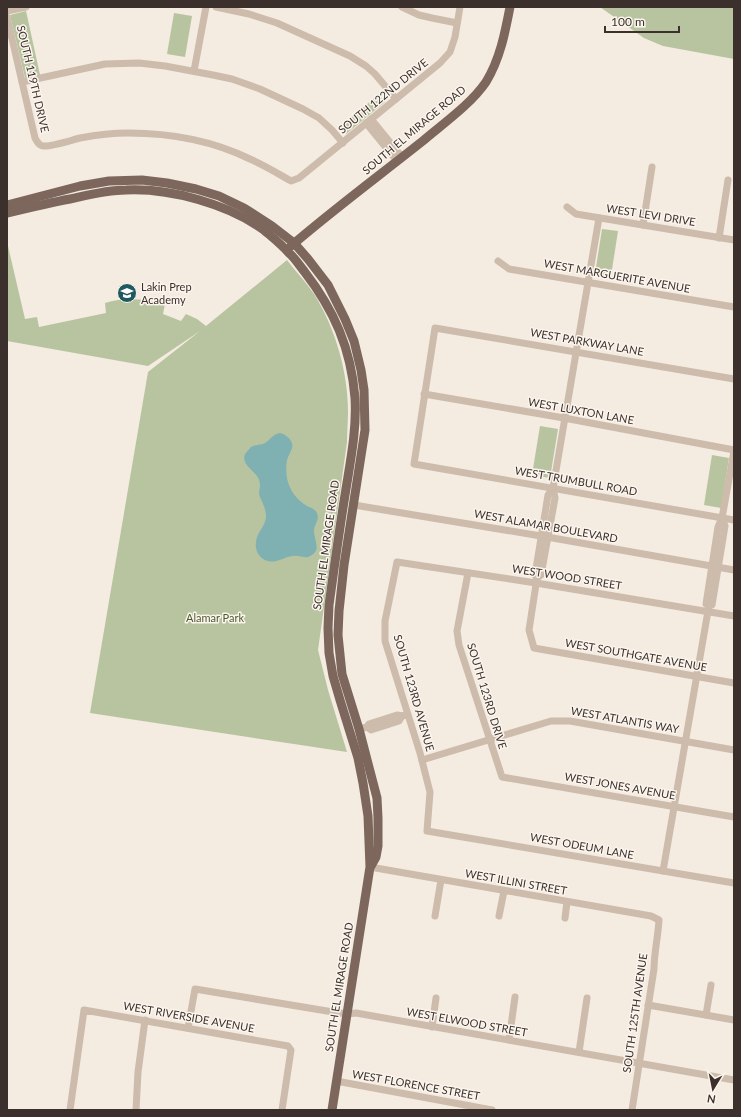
<svg xmlns="http://www.w3.org/2000/svg" width="741" height="1117" font-family="Lato,sans-serif">
<style>
.green{fill:#b8c4a0}
.water{fill:#7fb0b2}
.lines{fill:none;stroke-linecap:round;stroke-linejoin:round}
.minor{stroke:#cdbbac;stroke-width:7}
.major{stroke:#7d675c;stroke-width:9}
.labels{text-anchor:middle;stroke-width:3;stroke-linejoin:round;paint-order:stroke}
.street-label{font-size:11px;fill:#3b302b;stroke:#fbf5ee}
.poi-label{font-size:11px;fill:#3b302b;stroke:#fbf5ee;text-anchor:start}
.park-label{font-size:11px;fill:#4a5a2e;stroke:#fbf5ee}
</style>
<rect width="100%" height="100%" fill="#f4ebe1"/>
<g class="green">
<path d="M 600,7 L 734,7 L 734,59 L 663,46 L 644,38 Z"/>
<path d="M 26,11 L 40,75 L 25,78 L 10,15 Z"/>
<path d="M 174,13 L 192,16 L 185,57 L 167,54 Z"/>
<path d="M 379,94 L 385,102 L 346,134 L 340,127 Z"/>
<path d="M 602,229 L 618,231 L 611,276 L 595,274 Z"/>
<path d="M 8,246 L 25,319 L 37,317 L 39,327 L 106,313 L 105,303 C 125,297 145,299 165,304 L 163,314 L 181,321 L 186,314 L 197,319 L 206,326 L 287,260 C 296,272 306,282 314,294 C 335,327 348,372 348,411 C 348,421 347,432 347,442 L 318,650 L 328,690 L 347,752 L 90,713 L 148,372 L 200,331 L 148,366 L 7,341 L 7,247 Z"/>
<path d="M 540,426 L 558,429 L 550,478 L 532,475 Z"/>
<path d="M 712,455 L 729,458 L 721,508 L 704,505 Z"/>
</g>
<path class="water" d="M 280,433 C 287,435 294,441 292,448 C 291,452 288,456 287,460 C 286,466 286,472 287,478 C 289,490 297,500 307,506 C 311,508 315,509 317,513 C 320,520 314,524 314,531 C 314,541 323,551 308,557 C 304,558 298,555 293,556 C 287,556 282,560 276,561 C 264,564 254,554 256,542 C 257,532 265,527 266,517 C 266,509 263,504 260,497 C 258,493 260,489 260,485 C 260,471 240,467 245,454 C 247,452 249,449 251,447 C 254,445 259,445 263,444 C 270,441 272,434 280,433 Z"/>
<g class="lines">
<g class="minor">
<path d="M 216,7 L 249,14 L 277,23 L 350,56 L 366,66 L 375,74 L 396,99"/>
<path d="M 402,7 L 419,15 L 432,18 L 457,23"/>
<path d="M 7,11 L 26,7"/>
<path d="M 7,17 L 35,138 C 37,142 39,146 44,146 C 50,147 72,140 80,138 C 96,135 112,133 128,133 C 170,133 213,141 250,159 C 264,165 277,173 291,181 L 299,178 L 440,63 L 450,52 L 455,37 L 460,7"/>
<path d="M 194,71 L 206,7"/>
<path d="M 22,82 L 105,64 L 139,63 L 165,66 L 213,75 L 232,79 L 260,89 L 303,109 L 319,118 L 332,130 L 343,143"/>
<path d="M 371,119 L 402,157"/>
<path d="M 366,123 L 397,161"/>
<path d="M 567,207 L 576,214 L 734,240"/>
<path d="M 643,225 L 652,167"/>
<path d="M 719,238 L 728,180"/>
<path d="M 498,261 L 509,269 L 734,307"/>
<path d="M 734,379 L 435,328 L 414,464 L 734,520"/>
<path d="M 424,394 L 564,418 L 734,450"/>
<path d="M 553,488 L 548,495 L 535,575 L 537,578 L 529,630 L 534,648 L 734,683"/>
<path d="M 354,505 L 547,537 L 734,570"/>
<path d="M 468,573 L 457,631 L 459,645 L 502,777 L 734,817"/>
<path d="M 537,578 L 541,575 L 555,498 L 553,488 L 599,218"/>
<path d="M 709,606 L 706,604 L 718,527 L 722,518 L 734,451"/>
<path d="M 734,616 L 536,583 L 397,562 L 385,621 L 385,641 L 420,753 L 430,792 L 427,831 L 734,883"/>
<path d="M 367,727 L 369,724 L 397,715 L 402,716 L 406,715"/>
<path d="M 359,729 L 367,727 L 371,730 L 399,721 L 402,716"/>
<path d="M 422,760 L 551,721 L 570,721 L 734,750"/>
<path d="M 370,867 L 651,916 L 659,920 C 658,937 654,953 654,969 L 632,1110"/>
<path d="M 663,871 L 708,611 L 709,606 L 712,605 L 725,526 L 722,518"/>
<path d="M 435,916 L 441,880"/>
<path d="M 499,916 L 504,891"/>
<path d="M 565,918 L 567,902"/>
<path d="M 648,1005 L 734,1020"/>
<path d="M 706,1015 L 711,985"/>
<path d="M 432,1027 L 436,998"/>
<path d="M 188,1028 L 195,989 L 333,1012 L 347,1014 L 356,1013 L 734,1080"/>
<path d="M 509,1040 L 515,997"/>
<path d="M 579,1052 L 587,998"/>
<path d="M 336,1081 L 492,1110"/>
<path d="M 70,1110 L 84,1010 L 288,1046 L 291,1050 L 282,1110"/>
<path d="M 136,1110 L 138,1072 L 145,1020"/>
</g>
<g class="major">
<path d="M 7,205 L 80,186 L 109,181 L 142,180 L 167,183 L 196,189 L 219,196 L 244,208 L 272,226 L 294,243 L 308,259 L 328,285 L 345,319 L 354,341 L 361,370 L 364,390 L 365,430 L 344,565 L 339,611 L 338,635 L 342,674 L 359,729 L 377,798 L 378,818 L 378,846 L 376,857 L 371,866"/>
<path d="M 7,213 C 28,208 49,203 70,199 C 88,195 107,190 126,190 C 170,188 228,204 264,230 C 272,237 282,245 289,253 C 295,258 299,265 304,271 C 334,310 351,348 355,398 C 357,430 350,463 345,495 C 339,532 334,569 329,605 L 328,628 L 329,653 L 333,676 L 340,700 L 358,758 L 363,783 L 368,816 L 370,867 L 332,1110"/>
<path d="M 291,246 C 334,209 380,175 424,140 C 444,123 471,104 486,82 C 500,59 505,33 510,7"/>
</g>
</g>
<defs>
<g id="school-disc" transform="scale(1)"><circle r="9.5" fill="#1f5a5e" stroke="#fbf5ee"/><path d="M0-5L7-2L0 1L-7-2ZM-4 1L0 2.5L4 1V4Q0 6-4 4Z" fill="#fff"/></g>
</defs>
<g fill-rule="evenodd">
<use href="#school-disc" x="127" y="293"/>
</g>
<g class="labels">
<g class="street-label">
<text transform="translate(33 79) rotate(77)" y="4">SOUTH 119TH DRIVE</text>
<text transform="translate(383 96) rotate(-39)" y="4">SOUTH 122ND DRIVE</text>
<text transform="translate(414 130) rotate(-40)" y="4">SOUTH EL MIRAGE ROAD</text>
<text transform="translate(651 215) rotate(9)" y="4">WEST LEVI DRIVE</text>
<text transform="translate(617 276) rotate(10)" y="4">WEST MARGUERITE AVENUE</text>
<text transform="translate(587 342) rotate(10)" y="4">WEST PARKWAY LANE</text>
<text transform="translate(581 411) rotate(10)" y="4">WEST LUXTON LANE</text>
<text transform="translate(576 481) rotate(10)" y="4">WEST TRUMBULL ROAD</text>
<text transform="translate(546 526) rotate(10)" y="4">WEST ALAMAR BOULEVARD</text>
<text transform="translate(326 545) rotate(-82)" y="4">SOUTH EL MIRAGE ROAD</text>
<text transform="translate(567 577) rotate(9)" y="4">WEST WOOD STREET</text>
<text transform="translate(636 655) rotate(10)" y="4">WEST SOUTHGATE AVENUE</text>
<text transform="translate(414 693) rotate(74)" y="4">SOUTH 123RD AVENUE</text>
<text transform="translate(487 696) rotate(73)" y="4">SOUTH 123RD DRIVE</text>
<text transform="translate(625 720) rotate(10)" y="4">WEST ATLANTIS WAY</text>
<text transform="translate(620 786) rotate(10)" y="4">WEST JONES AVENUE</text>
<text transform="translate(582 846) rotate(10)" y="4">WEST ODEUM LANE</text>
<text transform="translate(516 882) rotate(10)" y="4">WEST ILLINI STREET</text>
<text transform="translate(339 987) rotate(-81)" y="4">SOUTH EL MIRAGE ROAD</text>
<text transform="translate(635 1013) rotate(-82)" y="4">SOUTH 125TH AVENUE</text>
<text transform="translate(189 1017) rotate(10)" y="4">WEST RIVERSIDE AVENUE</text>
<text transform="translate(467 1022) rotate(10)" y="4">WEST ELWOOD STREET</text>
<text transform="translate(416 1085) rotate(10)" y="4">WEST FLORENCE STREET</text>
</g>
<g class="poi-label">
<text x="141" y="291">Lakin Prep<tspan x="141" dy="13">Academy</tspan></text>
</g>
<g class="park-label">
<text x="215" y="622">Alamar Park</text>
</g>
</g>
<rect width="741" height="1117" fill="none" stroke="#3b302b" stroke-width="16"/>
<g transform="translate(713 1089) rotate(190)" stroke="#fbf5ee" stroke-width="3" paint-order="stroke">
<path d="M0-3L7 15L0 10L-7 15Z" fill="#3b302b"/>
<text y="-6" font-size="11" font-weight="bold" text-anchor="middle" fill="#3b302b">N</text>
</g>
<path d="M605 26v6h74v-6" fill="none" stroke="#3b302b" stroke-width="2"/>
<text x="611" y="26" font-size="12" fill="#3b302b" stroke="#fbf5ee" stroke-width="3" paint-order="stroke">100 m</text>
</svg>
